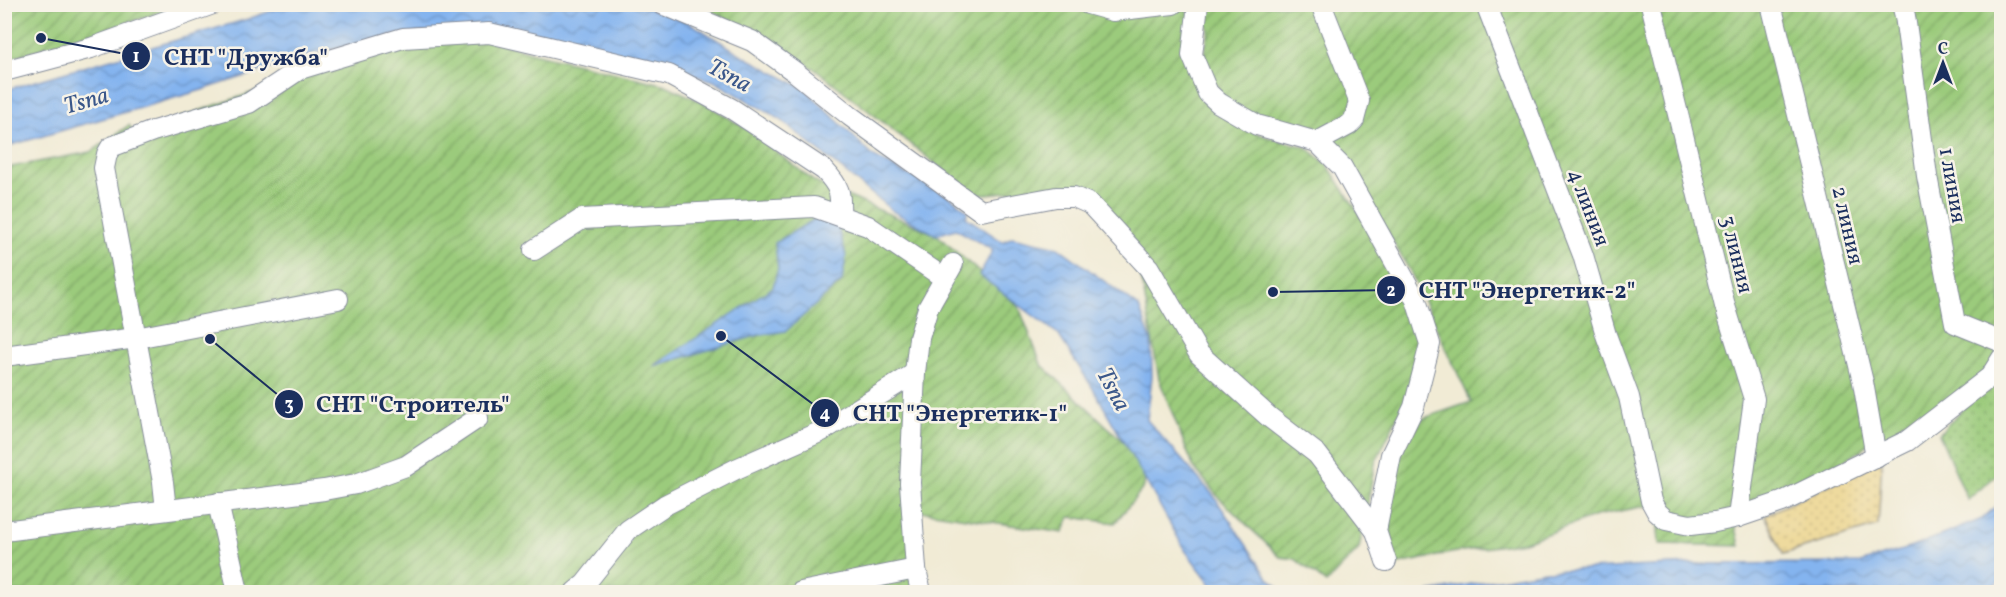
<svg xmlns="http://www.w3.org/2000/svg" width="2006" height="597" font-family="Vollkorn,serif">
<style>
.sand{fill:url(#sand-dots);stroke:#84847e;stroke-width:1.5}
.park{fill:url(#park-dots);stroke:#5b7d6c;stroke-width:1.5}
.garden{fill:url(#garden-furrows);stroke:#5b7d6c;stroke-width:1.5}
.water{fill:url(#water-waves);stroke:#5072a6;stroke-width:1.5}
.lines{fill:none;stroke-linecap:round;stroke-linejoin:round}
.minor-casing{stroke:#868d9a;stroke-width:22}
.minor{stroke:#fff;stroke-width:20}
.labels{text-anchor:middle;stroke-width:5;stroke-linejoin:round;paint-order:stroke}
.street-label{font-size:22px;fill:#1b2f5e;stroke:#f7f3e8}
.water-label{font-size:24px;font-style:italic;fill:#3a578a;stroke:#f7f3e8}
.leader{fill:none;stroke:#1b2f5e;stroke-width:2}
.callout-dot{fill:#1b2f5e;stroke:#f7f3e8;stroke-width:2}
.mark-label{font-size:18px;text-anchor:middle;font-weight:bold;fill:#fff}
.callout-label{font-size:24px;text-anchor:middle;font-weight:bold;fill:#1b2f5e;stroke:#f7f3e8;stroke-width:5;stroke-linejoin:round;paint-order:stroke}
</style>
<defs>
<pattern id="sand-dots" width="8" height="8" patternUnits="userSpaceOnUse" patternTransform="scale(1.5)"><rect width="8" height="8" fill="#eeda9e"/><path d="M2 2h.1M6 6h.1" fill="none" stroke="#ccbb8a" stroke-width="1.8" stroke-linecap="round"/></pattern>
<pattern id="park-dots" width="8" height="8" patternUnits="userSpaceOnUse" patternTransform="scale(1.5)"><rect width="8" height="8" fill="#9bcb7b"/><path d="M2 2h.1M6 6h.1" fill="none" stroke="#7ea568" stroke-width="1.8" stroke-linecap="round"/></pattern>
<pattern id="garden-furrows" width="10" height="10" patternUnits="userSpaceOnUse" patternTransform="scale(1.5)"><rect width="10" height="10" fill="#9bcb7b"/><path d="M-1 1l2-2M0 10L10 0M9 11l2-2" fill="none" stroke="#7ea568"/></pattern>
<pattern id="water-waves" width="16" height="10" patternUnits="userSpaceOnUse" patternTransform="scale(1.5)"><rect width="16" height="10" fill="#84b4ef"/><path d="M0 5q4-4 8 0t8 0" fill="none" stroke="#6b93c5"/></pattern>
</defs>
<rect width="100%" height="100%" fill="#f7f3e8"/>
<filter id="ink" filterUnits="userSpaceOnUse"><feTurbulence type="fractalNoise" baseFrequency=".0167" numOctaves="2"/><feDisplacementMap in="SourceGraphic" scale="12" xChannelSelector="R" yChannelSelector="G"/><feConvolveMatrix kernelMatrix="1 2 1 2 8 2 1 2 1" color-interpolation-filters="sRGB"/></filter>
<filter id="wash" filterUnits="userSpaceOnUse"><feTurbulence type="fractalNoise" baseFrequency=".008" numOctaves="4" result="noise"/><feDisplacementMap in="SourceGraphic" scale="24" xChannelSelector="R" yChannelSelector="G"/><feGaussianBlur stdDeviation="1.35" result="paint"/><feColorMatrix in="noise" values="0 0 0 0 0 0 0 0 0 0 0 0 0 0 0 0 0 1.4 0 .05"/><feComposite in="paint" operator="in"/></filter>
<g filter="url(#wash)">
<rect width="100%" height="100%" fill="#f1ebd5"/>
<path class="sand" d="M 1882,460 L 1878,526 L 1783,554 L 1765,515 Z"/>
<path class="park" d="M 2001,369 L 2001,471 L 1968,500 L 1939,434 Z"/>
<g class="garden">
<path d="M 1077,4 L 1103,13 L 1121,15 L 1185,9 L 1193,18 L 1205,103 L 1234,124 L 1267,137 L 1306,147 L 1327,164 L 1395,269 L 1421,344 L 1409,393 L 1375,463 L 1359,549 L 1326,583 L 1295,559 L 1280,557 L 1219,498 L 1193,466 L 1159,379 L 1140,270 L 1088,197 L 1027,190 L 975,195 L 818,71 L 702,5 Z"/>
<path d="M 5,5 L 185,5 L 5,60 Z"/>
<path d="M 1202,5 L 2001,5 L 2001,347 L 1977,385 L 1883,445 L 1867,444 L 1862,450 L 1735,523 L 1740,546 L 1659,544 L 1656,504 L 1596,516 L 1524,542 L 1456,552 L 1394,565 L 1387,497 L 1396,460 L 1415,421 L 1471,402 L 1410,271 L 1334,140 L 1316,134 L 1258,122 L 1228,105 L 1208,72 L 1203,57 L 1209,31 Z"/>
<path d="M 484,38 L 533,53 L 666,85 L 708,105 L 750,131 L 815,182 L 937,235 L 1019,307 L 1041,364 L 1146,463 L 1144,487 L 1115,523 L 1070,517 L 1063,533 L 921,511 L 914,592 L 5,592 L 5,168 L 91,152 L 129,125 L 135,133 L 288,80 L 400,44 Z"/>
</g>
<g class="water">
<path d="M 635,4 L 687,21 L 745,57 L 805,89 L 874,157 L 950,197 L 968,211 L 966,217 L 1003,242 L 1012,237 L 1058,247 L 1139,307 L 1151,340 L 1152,376 L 1147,420 L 1213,495 L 1267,576 L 1283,592 L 1217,592 L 1185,550 L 1094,390 L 1058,334 L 979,275 L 993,250 L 956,229 L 936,235 L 894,212 L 780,119 L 714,81 L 547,34 L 476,28 L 402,34 L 323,51 L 202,90 L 5,147 L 5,90 L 248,19 L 288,5 Z"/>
<path d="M 823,214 L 837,224 L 846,256 L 842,281 L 786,331 L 759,335 L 654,366 L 773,287 L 778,269 L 775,243 Z"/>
<path d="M 2001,502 L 2001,580 L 1985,592 L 1428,592 L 1545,571 L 1693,564 L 1860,563 L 1912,547 L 1982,519 Z"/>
</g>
</g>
<g filter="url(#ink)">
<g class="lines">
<g class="minor-casing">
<g id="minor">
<path d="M 662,4 L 752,41 L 795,72 L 850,116 L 981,211 L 1056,197 L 1074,197 L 1090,204 L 1149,268 L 1199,354 L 1269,417 L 1317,454 L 1376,531"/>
<path d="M 1088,4 L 1113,11 L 1173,4"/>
<path d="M 1198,4 L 1192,55 L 1208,93 L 1219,103 L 1257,125 L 1317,142 L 1349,125 L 1354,120 L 1359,101 L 1321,4"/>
<path d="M 1486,4 L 1583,255 L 1606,335 L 1629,397 L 1651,501 L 1657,512 L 1666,520 L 1690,525 L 1715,522 L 1738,517 L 1782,502 L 1907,441 L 1990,377 L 2002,358"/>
<path d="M 1651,4 L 1725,306 L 1754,399 L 1738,517"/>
<path d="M 1771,4 L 1863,382 L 1876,457"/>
<path d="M 1902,4 L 1905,16 L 1927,176 L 1955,323 L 2002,342"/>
<path d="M 4,71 L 91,48 L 213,4"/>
<path d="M 1317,142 L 1342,167 L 1416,300 L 1430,344 L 1414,407 L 1391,455 L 1376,531 L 1386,561"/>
<path d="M 534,250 L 582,219 L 814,207 L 868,226 L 944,278"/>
<path d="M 4,356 L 136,338 L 338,299"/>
<path d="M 218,503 L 238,592"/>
<path d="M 166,510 L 163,482 L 104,168 L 107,154 L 111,147 L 153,131 L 249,103 L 300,69 L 403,38 L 489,33 L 669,75 L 732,109 L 824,170 C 840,187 841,192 840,215"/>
<path d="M 4,531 L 324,490 L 356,484 L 406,466 L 478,418"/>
<path d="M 575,592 L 585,584 L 628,530 L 665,505 L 736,469 L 822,431 L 915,373"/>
<path d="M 801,592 L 916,569"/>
<path d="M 921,592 L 916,569 L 910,483 L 915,373 L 919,338 L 928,308 L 953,264"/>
</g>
</g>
<use href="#minor" class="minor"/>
</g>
</g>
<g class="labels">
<g class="street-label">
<text transform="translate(1954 185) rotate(80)" y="8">1 линия</text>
<text transform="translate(1590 207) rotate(69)" y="8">4 линия</text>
<text transform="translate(1849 225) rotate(77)" y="8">2 линия</text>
<text transform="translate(1738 254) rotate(76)" y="8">3 линия</text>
</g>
<g class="water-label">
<text transform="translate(730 75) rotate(28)" y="8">Tsna</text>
<text transform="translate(86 100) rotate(-16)" y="8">Tsna</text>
<text transform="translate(1114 389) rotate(62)" y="8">Tsna</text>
</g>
</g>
<path class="leader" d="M41 38L136 56M1273 292L1391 290M210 339L289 404M721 336L825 413"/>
<g class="callout-dot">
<circle cx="41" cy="38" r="6"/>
<circle cx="1273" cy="292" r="6"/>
<circle cx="210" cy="339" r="6"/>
<circle cx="721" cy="336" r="6"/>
<circle cx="136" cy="56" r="15"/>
<circle cx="1391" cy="290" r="15"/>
<circle cx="289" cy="404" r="15"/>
<circle cx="825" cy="413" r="15"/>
</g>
<g class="mark-label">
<text x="136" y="62">1</text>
<text x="1391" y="296">2</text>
<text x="289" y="410">3</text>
<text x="825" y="419">4</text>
</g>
<g class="callout-label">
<text x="246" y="65">СНТ "Дружба"</text>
<text x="1527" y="298">СНТ "Энергетик-2"</text>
<text x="413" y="412">СНТ "Строитель"</text>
<text x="960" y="421">СНТ "Энергетик-1"</text>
</g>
<rect width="2006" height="597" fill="none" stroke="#f7f3e8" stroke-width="24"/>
<g transform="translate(1943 63)" stroke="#f7f3e8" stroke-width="4.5" paint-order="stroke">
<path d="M0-4.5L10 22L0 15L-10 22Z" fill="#1b2f5e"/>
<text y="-9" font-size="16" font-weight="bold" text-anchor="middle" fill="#1b2f5e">С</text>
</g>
</svg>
